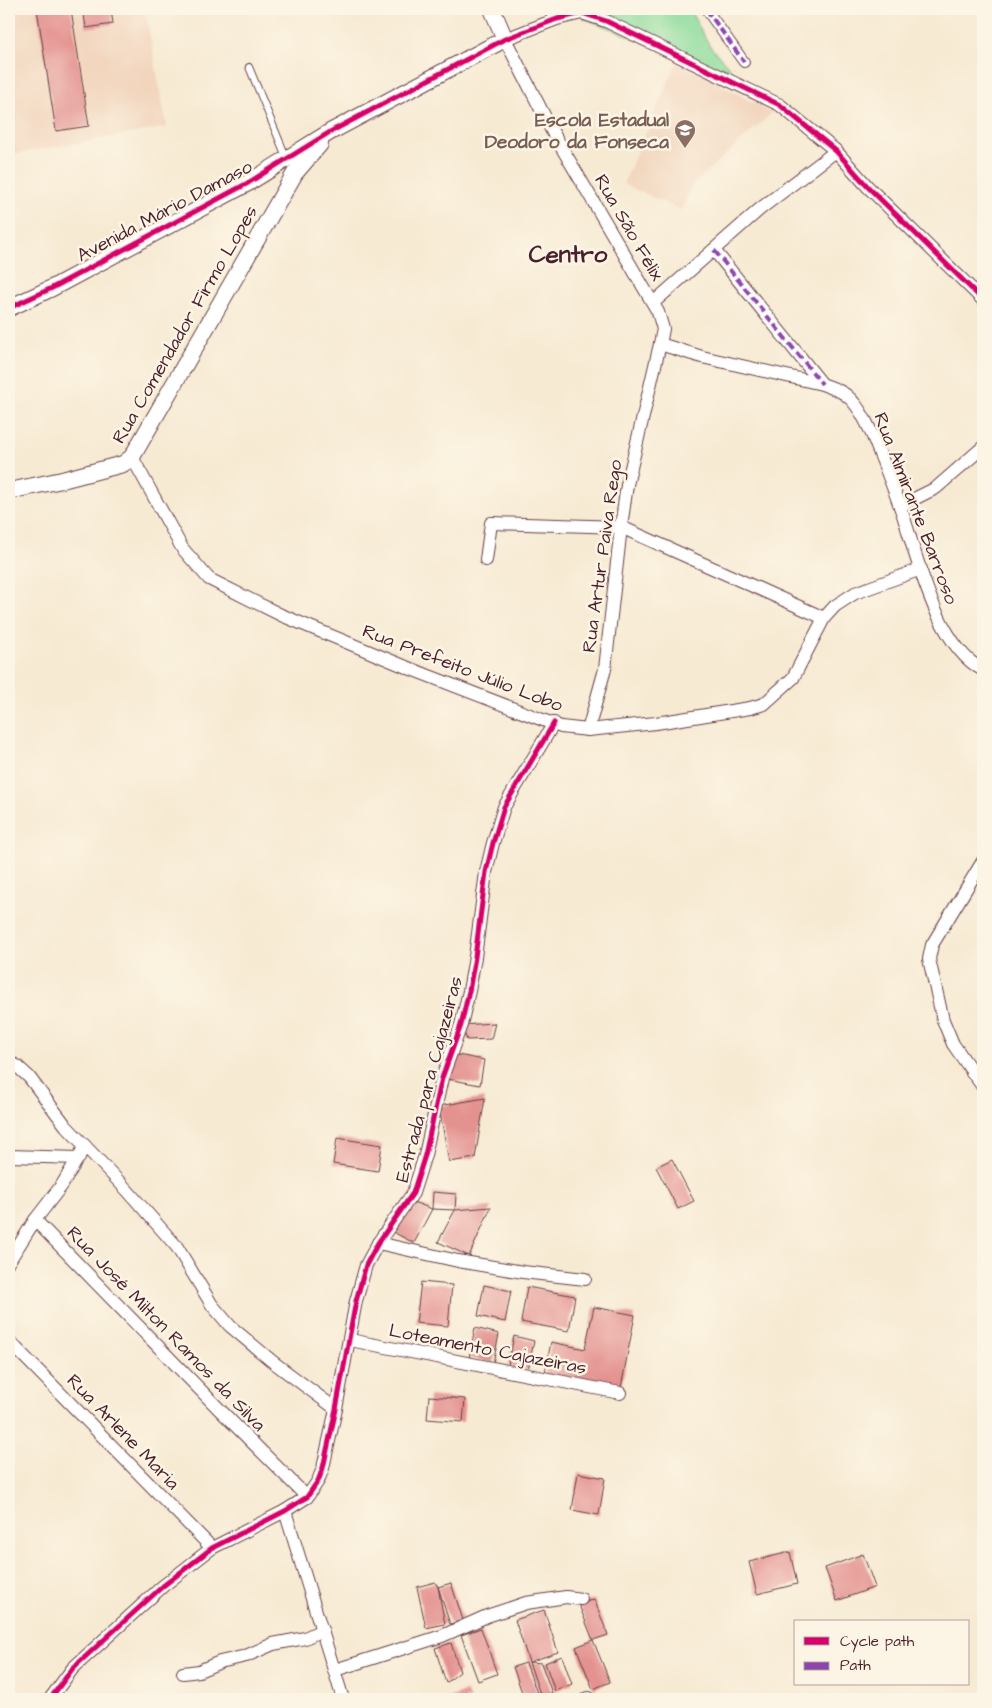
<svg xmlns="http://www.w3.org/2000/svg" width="992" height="1708" font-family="'Architects Daughter',sans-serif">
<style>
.built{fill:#f2d5bd}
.green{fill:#89db9b;stroke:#6a7d63}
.building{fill:#e49290}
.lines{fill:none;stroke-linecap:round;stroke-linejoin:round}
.service-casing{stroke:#643d44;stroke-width:8}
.pedestrian-casing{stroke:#643d44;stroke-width:12}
.minor-casing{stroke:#643d44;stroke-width:14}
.tertiary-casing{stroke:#643d44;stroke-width:18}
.service{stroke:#fff;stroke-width:6}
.pedestrian{stroke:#fff;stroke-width:10}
.minor{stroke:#fff;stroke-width:12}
.tertiary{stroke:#fff;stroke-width:16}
.quiet{stroke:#8e44ad;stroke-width:4;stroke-dasharray:8 4;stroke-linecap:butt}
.cycleway-casing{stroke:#fcf5e5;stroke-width:8}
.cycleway{stroke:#d6006c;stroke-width:5}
.labels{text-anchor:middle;stroke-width:5;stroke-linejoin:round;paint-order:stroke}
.education-label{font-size:19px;font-weight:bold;fill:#785e54;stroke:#fcf5e5;text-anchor:end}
.street-label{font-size:19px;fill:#4a1f2b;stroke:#fcf5e5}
.district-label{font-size:24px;font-weight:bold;fill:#4a1f2b;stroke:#fcf5e5}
</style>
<rect width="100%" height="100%" fill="#fcf5e5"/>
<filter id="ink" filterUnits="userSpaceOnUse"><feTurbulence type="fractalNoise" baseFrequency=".02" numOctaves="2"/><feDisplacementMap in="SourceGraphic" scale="10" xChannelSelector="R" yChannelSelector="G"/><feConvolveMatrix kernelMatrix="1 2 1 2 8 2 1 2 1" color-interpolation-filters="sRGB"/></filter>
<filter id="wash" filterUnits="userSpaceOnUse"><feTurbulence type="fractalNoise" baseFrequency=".0096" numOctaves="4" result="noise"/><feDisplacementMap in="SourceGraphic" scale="20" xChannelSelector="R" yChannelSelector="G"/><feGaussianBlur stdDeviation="1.12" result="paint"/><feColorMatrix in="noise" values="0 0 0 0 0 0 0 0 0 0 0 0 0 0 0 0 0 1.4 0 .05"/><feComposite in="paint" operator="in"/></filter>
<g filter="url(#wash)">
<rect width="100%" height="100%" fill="#f7ead3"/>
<g class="built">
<path d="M 9,9 L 145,9 L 167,127 L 9,155 Z"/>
<path d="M 677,63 L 718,83 L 772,113 L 692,185 L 681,210 L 623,184 Z"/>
</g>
<path class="green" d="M 598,9 L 689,9 L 710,46 L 743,83 L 582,17 Z"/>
<g id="blocks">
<g class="building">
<path d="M 37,9 L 71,9 L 89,126 L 56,131 Z"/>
<path d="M 83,9 L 111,9 L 113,24 L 86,28 Z"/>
<path d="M 495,1023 L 491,1039 L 467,1040 L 461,1025 Z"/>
<path d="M 447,1053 L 484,1060 L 480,1085 L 442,1078 Z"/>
<path d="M 485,1098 L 475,1158 L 449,1162 L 439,1106 Z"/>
<path d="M 337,1138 L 382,1145 L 378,1171 L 333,1164 Z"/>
<path d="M 672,1159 L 694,1201 L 678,1209 L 656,1167 Z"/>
<path d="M 433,1192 L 456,1194 L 455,1210 L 432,1209 Z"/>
<path d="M 408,1200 L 432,1209 L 414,1243 L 393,1232 Z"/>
<path d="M 491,1207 L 469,1256 L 438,1242 L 455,1210 Z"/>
<path d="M 421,1282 L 452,1285 L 448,1326 L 416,1323 Z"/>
<path d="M 484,1285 L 511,1291 L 505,1322 L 478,1316 Z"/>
<path d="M 527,1287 L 575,1296 L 569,1331 L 521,1322 Z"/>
<path d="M 594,1307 L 635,1315 L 620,1393 L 544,1378 L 551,1342 L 585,1349 Z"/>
<path d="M 475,1328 L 499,1334 L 493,1363 L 469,1358 Z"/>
<path d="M 514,1336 L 534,1341 L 528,1370 L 508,1365 Z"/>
<path d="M 429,1396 L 465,1399 L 463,1422 L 427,1419 Z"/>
<path d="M 578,1473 L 605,1478 L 599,1515 L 572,1510 Z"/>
<path d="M 790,1552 L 797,1584 L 757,1594 L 749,1562 Z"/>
<path d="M 863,1554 L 875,1587 L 837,1601 L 825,1568 Z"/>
<path d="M 435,1582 L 438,1587 L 451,1583 L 463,1620 L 450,1624 L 438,1587 L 445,1624 L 426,1628 L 417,1587 Z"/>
<path d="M 594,1599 L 608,1635 L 593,1640 L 579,1605 Z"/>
<path d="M 544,1610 L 558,1652 L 529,1662 L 515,1620 Z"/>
<path d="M 481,1628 L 497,1674 L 478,1681 L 461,1635 Z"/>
<path d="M 593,1640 L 610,1682 L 593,1689 L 576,1647 Z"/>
<path d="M 451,1643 L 460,1672 L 446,1683 L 435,1648 Z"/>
<path d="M 562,1656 L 572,1684 L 555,1691 L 545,1663 Z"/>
<path d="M 529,1662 L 541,1663 L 552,1693 L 541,1697 Z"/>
<path d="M 526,1663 L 537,1693 L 524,1698 L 513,1667 Z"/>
<path d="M 466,1691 L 470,1699 L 447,1699 Z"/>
</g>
</g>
</g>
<g filter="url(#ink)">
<use href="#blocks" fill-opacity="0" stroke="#643d44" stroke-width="1"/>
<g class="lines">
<g class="service-casing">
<path id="service" d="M 249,67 L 287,159"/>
</g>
<g class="pedestrian-casing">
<path id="pedestrian" d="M 706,9 L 744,62"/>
</g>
<g class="minor-casing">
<g id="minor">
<path d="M 714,250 L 822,384 C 830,387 840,390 846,395 C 862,407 873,436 880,454 C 888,474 896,494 903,515 C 918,561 938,647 983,670"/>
<path d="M 653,303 L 760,209 L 836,151"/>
<path d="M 660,344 L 702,357 L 822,384"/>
<path d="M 132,457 L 182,548 L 209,579 L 281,615 L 411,669 L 561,727 L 588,730 L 656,723 L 750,708 L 764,704 L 793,678 L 824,618 L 835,606 L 855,593 L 921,569"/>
<path d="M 900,506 L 936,488 L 983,447"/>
<path d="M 486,560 L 491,523 L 621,527 L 824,618"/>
<path d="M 588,730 L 605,669 L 621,527 L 627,485 L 660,344 L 663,329 L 658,312 L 552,131 L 505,39 L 557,19 L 582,13 L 606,21 L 780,105 L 836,151 L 868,187 L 983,300"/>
<path d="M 983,861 L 932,945 L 929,959 L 943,1020 L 953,1044 L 983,1087"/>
<path d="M 9,1062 L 17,1066 L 29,1077 L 66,1126 L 127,1190 L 177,1247 L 212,1305 L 230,1326 L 273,1362 L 336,1409"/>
<path d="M 972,1073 L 979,1067 L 983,1060"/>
<path d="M 9,1156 L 79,1158"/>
<path d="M 35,1220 L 62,1185 L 85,1146"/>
<path d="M 378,1243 L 458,1261 L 523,1272 L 585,1279"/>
<path d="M 9,1261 L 35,1220 L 219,1409 L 307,1497"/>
<path d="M 350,1340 L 620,1393"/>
<path d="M 9,1341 L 212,1548"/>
<path d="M 285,1511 L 343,1699"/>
<path d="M 335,1670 L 442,1636 L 487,1616 L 526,1603 L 566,1597 L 581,1599"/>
<path d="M 183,1673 L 199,1671 L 220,1662 L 246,1656 L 273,1644 L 305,1638 L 322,1630"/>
<path d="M 50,1699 L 73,1668 L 163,1586 L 212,1548 L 285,1511 L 307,1497 L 318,1481 L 323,1468 L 336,1409 L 356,1301 L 366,1265 L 378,1243 L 413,1193 L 425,1155 L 442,1078 L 461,1025 L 469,991 L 475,957 L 486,872 L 493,843 L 504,807 L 554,723"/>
<path d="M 586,1699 L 589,1698"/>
</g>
</g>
<g class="tertiary-casing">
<g id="tertiary">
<path d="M 9,308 L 52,288 L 248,183 L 330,132 L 505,39 L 492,9"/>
<path d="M 9,491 L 62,480 L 123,464 L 132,457 L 295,173 L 320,144"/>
</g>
</g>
<use href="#service" class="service"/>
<use href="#pedestrian" class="pedestrian"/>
<use href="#minor" class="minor"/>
<use href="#tertiary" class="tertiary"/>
<g class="quiet">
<path d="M 706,9 L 744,62"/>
<path d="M 714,250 L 822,384"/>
</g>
<g class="cycleway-casing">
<g id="cycleway">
<path d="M 9,308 L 52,288 L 248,183 L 330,132 L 505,39 L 557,19 L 582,13 L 606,21 L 780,105 L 836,151 L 868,187 L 983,300"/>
<path d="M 50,1699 L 73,1668 L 163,1586 L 212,1548 L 285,1511 L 307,1497 L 318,1481 L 323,1468 L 336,1409 L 356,1301 L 366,1265 L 378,1243 L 413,1193 L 425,1155 L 442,1078 L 461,1025 L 469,991 L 475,957 L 486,872 L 493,843 L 504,807 L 554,723"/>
</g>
</g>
<use href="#cycleway" class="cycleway"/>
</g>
</g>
<defs>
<g id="school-pin" transform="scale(1.125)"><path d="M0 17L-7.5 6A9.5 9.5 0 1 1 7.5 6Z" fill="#8d6e63" stroke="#fcf5e5"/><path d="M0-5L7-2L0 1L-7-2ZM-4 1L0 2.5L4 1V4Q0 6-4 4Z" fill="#fff"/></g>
</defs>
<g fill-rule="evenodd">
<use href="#school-pin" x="685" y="130"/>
</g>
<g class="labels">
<g class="education-label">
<text x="669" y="126">Escola Estadual<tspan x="669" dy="22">Deodoro da Fonseca</tspan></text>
</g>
<g class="street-label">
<text transform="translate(164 210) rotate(-28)" y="7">Avenida Mário Damaso</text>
<text transform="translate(630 227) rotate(60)" y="7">Rua São Félix</text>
<text transform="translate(184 324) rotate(-60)" y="7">Rua Comendador Firmo Lopes</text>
<text transform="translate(917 508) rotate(69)" y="7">Rua Almirante Barroso</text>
<text transform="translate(601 556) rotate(-82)" y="7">Rua Artur Paiva Rego</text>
<text transform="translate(463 667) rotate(21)" y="7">Rua Prefeito Júlio Lobo</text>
<text transform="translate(428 1079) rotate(-75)" y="7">Estrada para Cajazeiras</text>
<text transform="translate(167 1328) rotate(46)" y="7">Rua José Milton Ramos da Silva</text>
<text transform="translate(488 1348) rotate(11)" y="7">Loteamento Cajazeiras</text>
<text transform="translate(124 1431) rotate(46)" y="7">Rua Arlene Maria</text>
</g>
<g class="district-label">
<text x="568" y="262">Centro</text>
</g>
</g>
<rect width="992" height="1708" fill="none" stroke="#fcf5e5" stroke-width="30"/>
<rect x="794" y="1620" width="175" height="65" fill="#fcf5e5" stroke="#b59f9b"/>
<rect x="804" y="1637" width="25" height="8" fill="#d6006c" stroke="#b59f9b"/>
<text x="840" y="1646" font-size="15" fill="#4a1f2b">Cycle path</text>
<rect x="804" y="1662" width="25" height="8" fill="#8e44ad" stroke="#b59f9b"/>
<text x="840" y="1670" font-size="15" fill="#4a1f2b">Path</text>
</svg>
